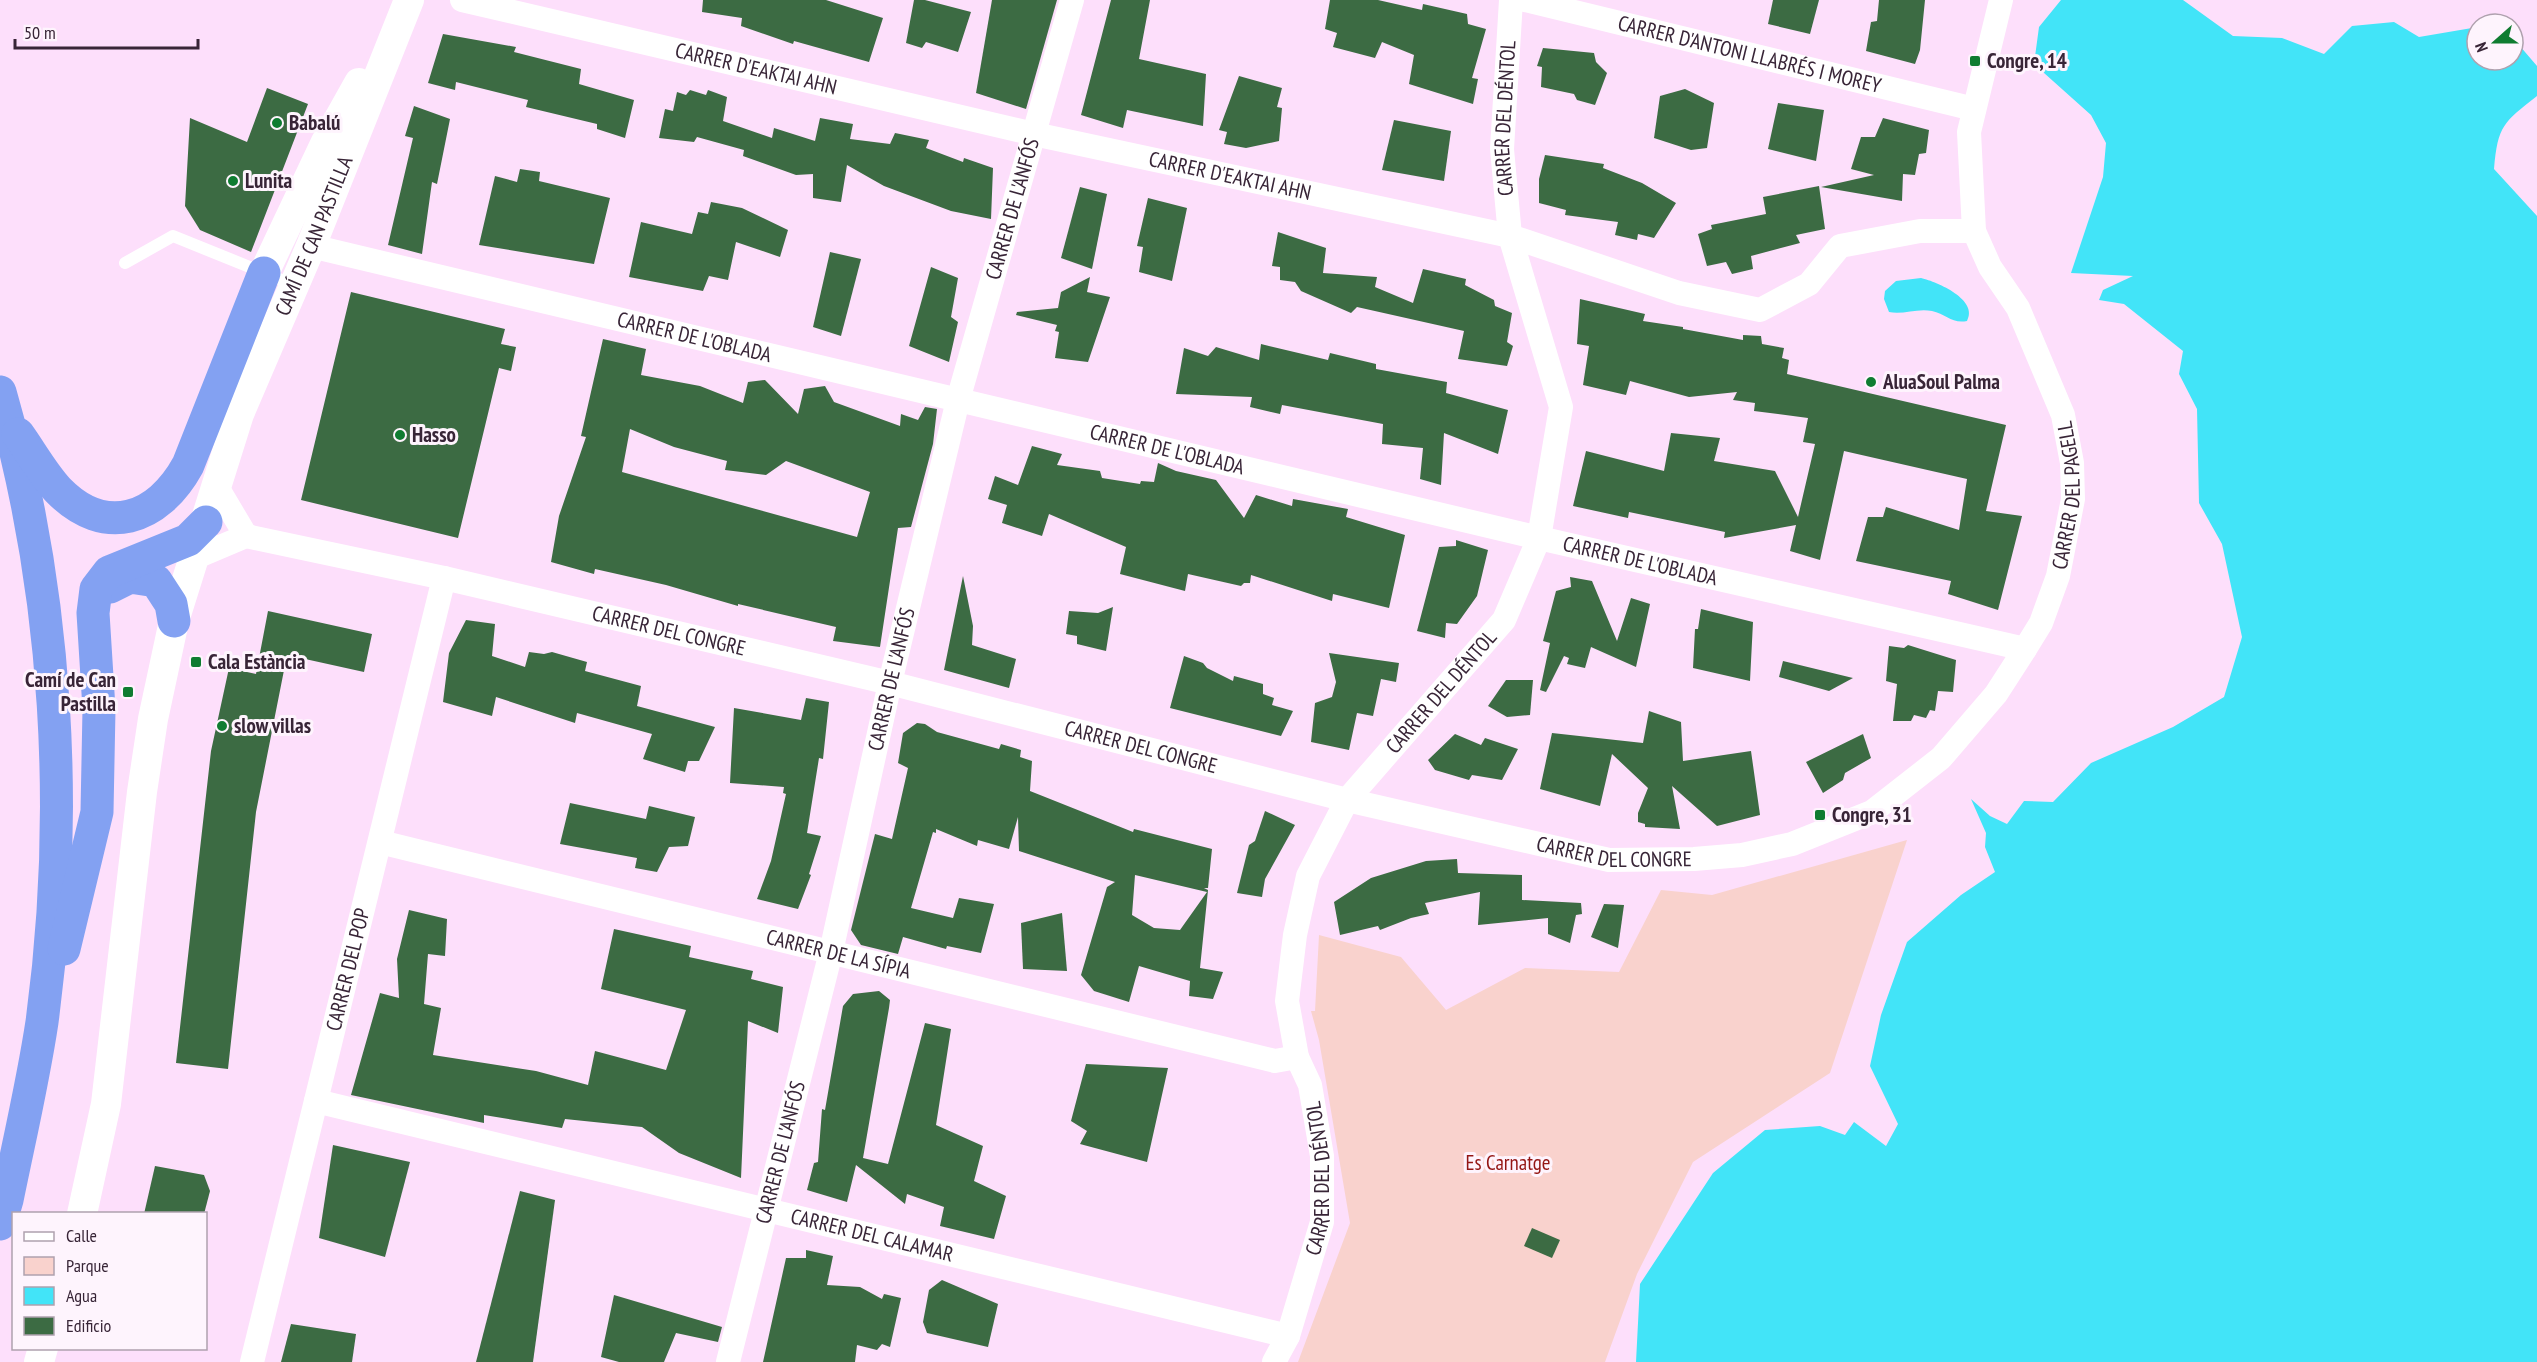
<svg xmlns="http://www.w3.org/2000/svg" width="2537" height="1362" font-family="'PT Sans Narrow',sans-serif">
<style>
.green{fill:#f9d2cd}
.water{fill:#42e4f8}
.building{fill:#3c6b43;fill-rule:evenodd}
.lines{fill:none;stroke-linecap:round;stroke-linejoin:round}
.service{stroke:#fff;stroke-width:12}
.minor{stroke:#fff;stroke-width:24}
.tertiary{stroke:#fff;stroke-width:30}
.motorway{stroke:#83a1f2;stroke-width:33}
.poi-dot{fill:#0f7c31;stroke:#fef4fd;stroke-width:2}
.labels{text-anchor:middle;stroke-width:6;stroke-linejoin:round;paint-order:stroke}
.street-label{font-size:21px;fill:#382537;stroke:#fef4fd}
.poi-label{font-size:21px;font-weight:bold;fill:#382537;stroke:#fef4fd;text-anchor:start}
.park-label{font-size:21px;fill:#941614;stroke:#fef4fd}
</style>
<rect width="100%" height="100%" fill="#fddffb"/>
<path class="green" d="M 1907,840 L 1830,1073 L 1693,1162 L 1637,1274 L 1605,1362 L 1298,1362 L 1350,1223 L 1319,1040 L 1311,1011 L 1315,1011 L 1319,935 L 1401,957 L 1446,1010 L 1525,968 L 1619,972 L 1661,890 L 1712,895 Z"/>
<g class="water">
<path d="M 2061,0 L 2183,0 L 2233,36 L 2282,38 L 2324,54 L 2352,26 L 2394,22 L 2419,37 L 2472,28 L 2477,30 L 2477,60 L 2513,60 L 2513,38 L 2537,66 L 2537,96 C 2503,123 2498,125 2494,169 L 2537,216 L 2537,1362 L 1636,1362 L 1640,1284 L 1713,1173 L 1765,1130 L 1820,1126 L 1845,1135 L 1854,1122 L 1886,1146 L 1898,1124 L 1870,1066 L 1881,1015 L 1907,942 L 1961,895 L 1995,872 L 1985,847 L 1986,833 L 1971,799 L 1990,816 L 2007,824 L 2024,801 L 2053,802 L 2091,763 L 2173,727 L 2224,697 L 2242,637 L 2222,544 L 2199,503 L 2197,409 L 2179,374 L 2183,351 L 2124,304 L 2099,300 L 2103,290 L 2133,276 L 2071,273 L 2103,177 L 2106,143 L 2091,115 L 2034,64 L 2039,27 Z"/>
<path d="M 1921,278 C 1938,282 1979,300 1967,321 C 1952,324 1946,314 1932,311 C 1917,308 1903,315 1889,312 L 1884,299 L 1885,291 L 1896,281 Z"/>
</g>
<g class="building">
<path d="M 703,0 L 826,0 L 883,18 L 869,62 L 794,41 L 793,44 L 741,26 L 742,18 L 702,12 Z"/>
<path d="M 914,0 L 925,0 L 971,12 L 958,52 L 926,42 L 922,48 L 906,43 Z"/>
<path d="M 992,0 L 1057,0 L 1026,109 L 976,93 Z"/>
<path d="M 1111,0 L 1150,0 L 1139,59 L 1206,74 L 1203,126 L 1127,110 L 1123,128 L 1081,115 Z"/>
<path d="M 1330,0 L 1378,0 L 1422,10 L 1423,4 L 1467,14 L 1468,24 L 1486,29 L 1472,78 L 1478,79 L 1473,104 L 1409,84 L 1414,55 L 1382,42 L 1375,58 L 1333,47 L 1337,33 L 1325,29 Z"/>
<path d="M 1773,0 L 1819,0 L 1810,34 L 1768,24 Z"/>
<path d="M 1879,0 L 1925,0 L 1920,50 L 1915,64 L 1866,51 L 1871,22 L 1877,21 Z"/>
<path d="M 443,34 L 516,47 L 514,52 L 581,69 L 579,84 L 634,100 L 625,138 L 597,129 L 597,124 L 526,107 L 528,100 L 456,82 L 455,90 L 428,83 Z"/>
<path d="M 1543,48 L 1594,53 L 1596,62 L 1607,73 L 1595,105 L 1577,100 L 1574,94 L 1541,87 L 1542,67 L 1537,66 Z"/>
<path d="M 1239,76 L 1282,88 L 1277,107 L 1282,108 L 1279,141 L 1246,148 L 1224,144 L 1227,132 L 1219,130 Z"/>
<path d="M 267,88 L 308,104 L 251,252 L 200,230 L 185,206 L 190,118 L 247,142 Z"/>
<path d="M 1685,89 L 1714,103 L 1707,148 L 1691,150 L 1654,138 L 1660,96 Z"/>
<path d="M 690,90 L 706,95 L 708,90 L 727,97 L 723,121 L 772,138 L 774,128 L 815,141 L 820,118 L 853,124 L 850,139 L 890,144 L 895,133 L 929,140 L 926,148 L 963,162 L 964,158 L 993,168 L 991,219 L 951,211 L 884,186 L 847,165 L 841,202 L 813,198 L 813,174 L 796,175 L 743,156 L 744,150 L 697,137 L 694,142 L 659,138 L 665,109 L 673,111 L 677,92 L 686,95 Z"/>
<path d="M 1778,103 L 1824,110 L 1816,161 L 1768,149 Z"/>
<path d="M 414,106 L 450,119 L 437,184 L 432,182 L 422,254 L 388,245 L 413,138 L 405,136 Z"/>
<path d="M 1883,118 L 1929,130 L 1926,153 L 1919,154 L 1915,175 L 1903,174 L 1902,201 L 1821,187 L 1874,175 L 1851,169 L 1861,137 L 1875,137 Z"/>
<path d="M 1394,120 L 1451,131 L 1444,181 L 1382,170 Z"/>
<path d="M 1545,155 L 1604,164 L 1603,168 L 1642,183 L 1676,203 L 1654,238 L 1638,234 L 1637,240 L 1615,235 L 1618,222 L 1565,215 L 1566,210 L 1539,203 L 1539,179 Z"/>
<path d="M 520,169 L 540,172 L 539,181 L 610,198 L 594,264 L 479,245 L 495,176 L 517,182 Z"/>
<path d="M 1819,186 L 1825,229 L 1796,235 L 1800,243 L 1751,256 L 1753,269 L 1732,274 L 1726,262 L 1707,266 L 1698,234 L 1712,229 L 1711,225 L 1766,214 L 1763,197 Z"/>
<path d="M 1080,187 L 1107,194 L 1092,269 L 1061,258 Z"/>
<path d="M 1148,198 L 1187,208 L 1172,281 L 1139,272 L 1143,247 L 1137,246 Z"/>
<path d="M 711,202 L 742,208 L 788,230 L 780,257 L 736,242 L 728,280 L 709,276 L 703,291 L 629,277 L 641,222 L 692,234 L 698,212 L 708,214 Z"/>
<path d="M 1278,232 L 1326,248 L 1323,273 L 1377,277 L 1375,287 L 1413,303 L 1423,269 L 1466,279 L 1465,285 L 1494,300 L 1495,306 L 1512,313 L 1507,342 L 1513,346 L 1507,366 L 1458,359 L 1464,331 L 1357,307 L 1351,313 L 1301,291 L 1295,282 L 1280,280 L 1280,267 L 1272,266 Z"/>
<path d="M 830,252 L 861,259 L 841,336 L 813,327 Z"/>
<path d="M 931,267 L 958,278 L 951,317 L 958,322 L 949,362 L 909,346 Z"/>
<path d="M 1090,277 L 1087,292 L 1110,297 L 1088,362 L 1055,358 L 1059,332 L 1055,331 L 1057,325 L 1016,315 L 1017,312 L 1058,308 L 1061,292 Z"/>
<path d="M 351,292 L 505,329 L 501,344 L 516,347 L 511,371 L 499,368 L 458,538 L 301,500 Z"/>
<path d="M 1580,299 L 1645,314 L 1643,321 L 1683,327 L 1683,329 L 1743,340 L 1743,335 L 1761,336 L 1762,344 L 1784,348 L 1782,358 L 1789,360 L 1787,374 L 2006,425 L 1986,511 L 2022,516 L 1998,610 L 1948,594 L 1951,581 L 1856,561 L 1868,517 L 1883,517 L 1886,507 L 1959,530 L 1967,479 L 1844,451 L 1820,560 L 1790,551 L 1796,525 L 1724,538 L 1725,532 L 1629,512 L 1628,518 L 1573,506 L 1586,451 L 1664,471 L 1671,433 L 1720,438 L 1714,461 L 1775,471 L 1798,517 L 1815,444 L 1803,442 L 1808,418 L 1754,411 L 1755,403 L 1733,400 L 1737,392 L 1689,397 L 1630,381 L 1626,395 L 1583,385 L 1589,346 L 1577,344 Z"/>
<path d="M 603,339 L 646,349 L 641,375 L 700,386 L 743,403 L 748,382 L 765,380 L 798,414 L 804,389 L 825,386 L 834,402 L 900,426 L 901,414 L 918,420 L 925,407 L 937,409 L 933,444 L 911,527 L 898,528 L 880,647 L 833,641 L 836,627 L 738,604 L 738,606 L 666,585 L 595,569 L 594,574 L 551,562 L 559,516 L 586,437 L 581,436 ZM 630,429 L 674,447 L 727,461 L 725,470 L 766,475 L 786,461 L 870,492 L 857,537 L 622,472 Z"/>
<path d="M 1261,344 L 1328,360 L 1330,353 L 1376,364 L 1376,369 L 1447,382 L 1446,393 L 1508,410 L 1498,454 L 1444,433 L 1441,485 L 1420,479 L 1423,448 L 1382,444 L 1383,424 L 1282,405 L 1280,414 L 1250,407 L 1252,397 L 1176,394 L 1184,348 L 1208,356 L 1216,347 L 1259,360 Z"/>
<path d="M 1032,446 L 1062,454 L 1057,465 L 1100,471 L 1102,478 L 1140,484 L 1141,481 L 1154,482 L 1158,463 L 1176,471 L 1216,480 L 1244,518 L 1256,495 L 1292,506 L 1293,499 L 1348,509 L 1346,517 L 1405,535 L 1389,608 L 1333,594 L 1332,601 L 1251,575 L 1250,583 L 1244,583 L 1241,586 L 1188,574 L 1185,591 L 1120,574 L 1126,547 L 1049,514 L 1042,536 L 1002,523 L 1007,505 L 988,499 L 995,476 L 1018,485 Z"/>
<path d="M 1456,540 L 1488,550 L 1477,596 L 1457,624 L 1446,623 L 1445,638 L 1417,631 L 1439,547 L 1456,546 Z"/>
<path d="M 963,576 L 973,626 L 972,645 L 1016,659 L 1009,688 L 944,670 Z"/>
<path d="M 1570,577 L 1592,581 L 1617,641 L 1631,598 L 1650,604 L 1636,667 L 1591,647 L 1585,668 L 1567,664 L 1569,658 L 1564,656 L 1546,692 L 1540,690 L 1550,643 L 1543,641 L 1556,591 L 1571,587 Z"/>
<path d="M 1113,607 L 1106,651 L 1077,644 L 1077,636 L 1066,634 L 1069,611 L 1098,613 Z"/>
<path d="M 1701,609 L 1753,622 L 1750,681 L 1693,668 L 1695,629 L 1698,629 Z"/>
<path d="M 268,611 L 372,634 L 364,672 L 287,655 L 256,812 L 228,1069 L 176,1063 L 211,751 L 229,668 L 256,674 Z"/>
<path d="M 466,620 L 495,624 L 492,656 L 525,667 L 529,652 L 544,654 L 552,652 L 587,662 L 585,671 L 641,686 L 637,706 L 715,727 L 699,761 L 688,761 L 685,772 L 643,759 L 652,734 L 577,713 L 575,723 L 496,697 L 492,716 L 443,702 L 449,653 Z"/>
<path d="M 1908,645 L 1956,660 L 1953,692 L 1938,691 L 1935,711 L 1930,710 L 1926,718 L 1914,715 L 1911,721 L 1893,721 L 1897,684 L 1886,681 L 1889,646 L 1904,648 Z"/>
<path d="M 1329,653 L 1399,663 L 1396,682 L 1381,679 L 1373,716 L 1357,713 L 1349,750 L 1311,742 L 1315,703 L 1332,697 L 1336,682 Z"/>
<path d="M 1184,656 L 1203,663 L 1207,668 L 1233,681 L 1234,676 L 1263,684 L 1263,694 L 1274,698 L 1272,705 L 1293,711 L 1281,736 L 1170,708 Z"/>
<path d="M 1783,661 L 1853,678 L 1829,691 L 1779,677 Z"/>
<path d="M 1506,680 L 1533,680 L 1530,715 L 1507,717 L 1488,706 Z"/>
<path d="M 806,698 L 829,702 L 823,759 L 819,758 L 807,833 L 821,836 L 809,874 L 811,875 L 798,909 L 757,899 L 771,861 L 786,794 L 783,793 L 784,787 L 730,783 L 734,708 L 801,720 Z"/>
<path d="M 1649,711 L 1681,722 L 1683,761 L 1751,751 L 1760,815 L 1717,826 L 1672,786 L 1680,829 L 1645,827 L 1645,824 L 1638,822 L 1638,813 L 1648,788 L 1612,754 L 1600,806 L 1540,789 L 1552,733 L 1643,743 Z"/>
<path d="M 917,723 L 925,724 L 937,732 L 999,749 L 1001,744 L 1021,750 L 1020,757 L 1032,761 L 1030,791 L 1133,832 L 1134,829 L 1212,849 L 1208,888 L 1204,888 L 1208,890 L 1200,968 L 1223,972 L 1213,999 L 1189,996 L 1190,981 L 1139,966 L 1129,1002 L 1094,991 L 1081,975 L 1107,887 L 1115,882 L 1019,851 L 1018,817 L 1009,849 L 978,840 L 977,846 L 936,829 L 936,833 L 933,832 L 911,908 L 953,918 L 959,898 L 994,904 L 981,953 L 947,946 L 946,949 L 903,937 L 898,954 L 861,945 L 851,930 L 875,834 L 892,839 L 908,768 L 898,763 L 903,733 ZM 1135,875 L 1207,892 L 1180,930 L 1154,928 L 1132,915 Z"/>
<path d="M 1455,734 L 1481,745 L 1485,738 L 1518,749 L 1502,780 L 1472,775 L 1469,780 L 1435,770 L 1428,760 Z"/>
<path d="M 1863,734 L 1871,758 L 1845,773 L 1843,780 L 1823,793 L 1806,762 Z"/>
<path d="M 570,803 L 646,819 L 649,806 L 695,817 L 688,846 L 669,847 L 657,872 L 635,868 L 637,858 L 560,844 Z"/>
<path d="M 1265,811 L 1295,825 L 1265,879 L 1262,897 L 1237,893 L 1249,845 L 1255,841 Z"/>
<path d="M 1457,859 L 1458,873 L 1522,875 L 1522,900 L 1581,903 L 1582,914 L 1576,915 L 1570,943 L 1548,934 L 1548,918 L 1478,925 L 1480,892 L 1425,903 L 1429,914 L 1411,918 L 1380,930 L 1378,926 L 1340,935 L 1334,902 L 1371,878 L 1426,861 Z"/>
<path d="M 1604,904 L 1624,905 L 1618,948 L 1591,937 Z"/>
<path d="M 409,910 L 447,919 L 445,956 L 428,954 L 424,1004 L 441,1008 L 433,1055 L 536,1071 L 588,1085 L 595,1051 L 666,1070 L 686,1010 L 601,989 L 614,929 L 691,946 L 689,957 L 753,971 L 751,979 L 783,987 L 778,1033 L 748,1021 L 741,1178 L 679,1153 L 642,1127 L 565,1119 L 562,1128 L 484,1115 L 484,1123 L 351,1095 L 380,993 L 399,998 L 397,959 Z"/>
<path d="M 1062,913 L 1067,971 L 1023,969 L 1021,923 Z"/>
<path d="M 879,991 L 890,1000 L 889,1008 L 863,1158 L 888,1164 L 925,1023 L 951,1029 L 936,1125 L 983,1146 L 974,1181 L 1006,1196 L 994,1239 L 940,1226 L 944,1207 L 907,1194 L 905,1204 L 856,1165 L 847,1202 L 807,1190 L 814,1163 L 818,1162 L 822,1109 L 825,1110 L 843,1006 L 853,994 Z"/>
<path d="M 1086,1064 L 1168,1068 L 1147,1162 L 1080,1144 L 1087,1131 L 1071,1121 Z"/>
<path d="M 333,1145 L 410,1162 L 385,1257 L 319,1238 Z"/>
<path d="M 155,1166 L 204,1175 L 210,1191 L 204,1214 L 144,1214 Z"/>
<path d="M 520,1191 L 555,1200 L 533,1362 L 476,1362 Z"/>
<path d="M 1532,1228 L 1560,1240 L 1552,1258 L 1524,1246 Z"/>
<path d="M 806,1250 L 833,1256 L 827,1285 L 860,1287 L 882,1299 L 884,1294 L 901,1298 L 890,1347 L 882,1344 L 877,1350 L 857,1345 L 855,1362 L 763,1362 L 786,1258 L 806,1258 Z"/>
<path d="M 942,1280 L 998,1304 L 988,1347 L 927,1333 L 923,1322 L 929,1290 Z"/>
<path d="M 614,1295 L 722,1327 L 718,1342 L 676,1333 L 664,1362 L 619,1362 L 601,1357 Z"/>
<path d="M 291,1324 L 356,1334 L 352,1362 L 281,1362 Z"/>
</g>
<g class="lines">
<path class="service" d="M 125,263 L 173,236 L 294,285"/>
<g class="minor">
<path id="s1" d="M 462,0 L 1034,134 L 1510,236 L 1679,293 L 1760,310 L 1809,284 L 1840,246 L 1920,231 L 1974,231"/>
<path id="s2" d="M 1525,0 L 1974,109"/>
<path id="s3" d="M 311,246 L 1539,538 L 2025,649"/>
<path d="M 217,487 L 246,536"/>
<path id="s4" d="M 194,558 L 246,536 L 444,578 L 890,683 L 1347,800 L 1609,860 L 1694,859 L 1742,855 L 1792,844 L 1872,812 L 1941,758 L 1996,694 L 2025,649 L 2041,623 L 2058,576 L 2073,499 L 2072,463 L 2063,415 L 2018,308 L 1990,267 L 1974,231 L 1969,132 L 2001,0"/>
<path id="s5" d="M 380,842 L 1275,1061 L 1297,1057"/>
<path id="s6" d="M 316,1101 L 1288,1336"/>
<path id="s7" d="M 252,1362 L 444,578"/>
<path id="s8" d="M 728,1362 L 831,952 L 890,683 L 958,400 L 1072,0"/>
<path id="s9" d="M 1274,1362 L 1288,1336 L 1322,1222 L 1322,1156 L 1310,1085 L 1297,1057 L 1287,1001 L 1295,935 L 1308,876 L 1347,800 L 1504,620 L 1539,538 L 1561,407 L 1510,236 L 1502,149 L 1511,0"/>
</g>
<g class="tertiary">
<path d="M 264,273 L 326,142 L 359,83"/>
<path id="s10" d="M 82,1214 L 106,1104 L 142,792 L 153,719 L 174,621 L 239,414 L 311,246 L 409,0"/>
<path d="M 39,1362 L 43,1348"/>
</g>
<g class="motorway">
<path d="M 0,392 C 58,594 70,814 42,1022 C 33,1082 19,1141 7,1200 L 0,1224"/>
<path d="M 18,434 C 31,452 43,474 58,490 C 105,538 158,520 188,465 L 264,273"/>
<path d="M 110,587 L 130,577 L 156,581 L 171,604 L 174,621"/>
<path d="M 64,949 L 97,812 L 99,709 L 93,613 L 96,589 L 109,572 L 188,540 L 206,522"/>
</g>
</g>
<g class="poi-dot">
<rect x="1969" y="55" width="12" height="12" rx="3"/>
<circle cx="277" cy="123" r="6"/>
<circle cx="233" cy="181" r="6"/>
<circle cx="1871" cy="382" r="6"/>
<circle cx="400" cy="435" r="6"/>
<rect x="190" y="656" width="12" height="12" rx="3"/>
<rect x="122" y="686" width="12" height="12" rx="3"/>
<circle cx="222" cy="726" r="6"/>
<rect x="1814" y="809" width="12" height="12" rx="3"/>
</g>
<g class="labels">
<g class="street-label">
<text dy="7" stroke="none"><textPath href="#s2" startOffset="231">CARRER D'ANTONI LLABRÉS I MOREY</textPath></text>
<text dy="7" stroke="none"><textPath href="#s1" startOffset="302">CARRER D'EAKTAI AHN</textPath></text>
<text dy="7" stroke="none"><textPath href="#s9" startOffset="1344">CARRER DEL DÉNTOL</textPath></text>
<text dy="7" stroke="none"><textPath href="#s1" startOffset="788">CARRER D'EAKTAI AHN</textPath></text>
<text dy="7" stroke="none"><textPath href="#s8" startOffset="1188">CARRER DE L'ANFÓS</textPath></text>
<text dy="7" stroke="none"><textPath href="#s10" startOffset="1011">CAMÍ DE CAN PASTILLA</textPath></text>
<text dy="7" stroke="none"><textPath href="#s3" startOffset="394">CARRER DE L'OBLADA</textPath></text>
<text dy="7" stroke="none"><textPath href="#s3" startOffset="880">CARRER DE L'OBLADA</textPath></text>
<text dy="7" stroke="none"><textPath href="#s4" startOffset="2116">CARRER DEL PAGELL</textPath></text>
<text dy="7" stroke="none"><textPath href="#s3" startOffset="1366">CARRER DE L'OBLADA</textPath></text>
<text dy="7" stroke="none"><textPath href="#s4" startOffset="490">CARRER DEL CONGRE</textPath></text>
<text dy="7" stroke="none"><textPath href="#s8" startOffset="702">CARRER DE L'ANFÓS</textPath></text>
<text dy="7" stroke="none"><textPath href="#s9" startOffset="730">CARRER DEL DÉNTOL</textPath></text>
<text dy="7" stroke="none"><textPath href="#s4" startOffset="976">CARRER DEL CONGRE</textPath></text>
<text dy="7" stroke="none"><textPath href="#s4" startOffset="1462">CARRER DEL CONGRE</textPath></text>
<text dy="7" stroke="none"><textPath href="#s5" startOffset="472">CARRER DE LA SÍPIA</textPath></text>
<text dy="7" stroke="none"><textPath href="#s7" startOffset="404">CARRER DEL POP</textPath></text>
<text dy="7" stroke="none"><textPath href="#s8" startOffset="216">CARRER DE L'ANFÓS</textPath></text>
<text dy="7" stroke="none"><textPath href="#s9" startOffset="192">CARRER DEL DÉNTOL</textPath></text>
<text dy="7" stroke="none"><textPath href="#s6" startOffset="572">CARRER DEL CALAMAR</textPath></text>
</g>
<g class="poi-label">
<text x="1987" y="68">Congre, 14</text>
<text x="289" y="130">Babalú</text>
<text x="245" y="188">Lunita</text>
<text x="1883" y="389">AluaSoul Palma</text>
<text x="412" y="442">Hasso</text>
<text x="208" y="669">Cala Estància</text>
<text x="116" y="687" text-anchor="end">Camí de Can<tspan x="116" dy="24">Pastilla</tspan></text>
<text x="234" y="733">slow villas</text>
<text x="1832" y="822">Congre, 31</text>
</g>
<g class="park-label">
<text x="1508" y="1170">Es Carnatge</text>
</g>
</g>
<rect x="12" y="1212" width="195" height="138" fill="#fef4fd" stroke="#afa1ae" stroke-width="1.5"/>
<rect x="24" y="1232" width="30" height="9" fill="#ffffff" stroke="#afa1ae" stroke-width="1.5"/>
<text x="66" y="1242" font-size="18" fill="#382537">Calle</text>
<rect x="24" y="1257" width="30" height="18" fill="#f9d2cd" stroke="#afa1ae" stroke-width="1.5"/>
<text x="66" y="1272" font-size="18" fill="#382537">Parque</text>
<rect x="24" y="1287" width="30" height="18" fill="#42e4f8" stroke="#afa1ae" stroke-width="1.5"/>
<text x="66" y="1302" font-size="18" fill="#382537">Agua</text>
<rect x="24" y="1317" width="30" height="18" fill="#3c6b43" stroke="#afa1ae" stroke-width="1.5"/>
<text x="66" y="1332" font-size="18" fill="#382537">Edificio</text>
<g transform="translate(2495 42) rotate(249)"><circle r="28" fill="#fef4fd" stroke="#afa1ae" stroke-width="1.5"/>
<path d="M0-4.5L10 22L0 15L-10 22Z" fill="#0f7c31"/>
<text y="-9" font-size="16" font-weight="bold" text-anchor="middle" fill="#382537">N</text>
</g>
<path d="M15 39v9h183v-9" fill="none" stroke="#382537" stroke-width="3"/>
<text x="24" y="39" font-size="18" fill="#382537" stroke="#fef4fd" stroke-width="4.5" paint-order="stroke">50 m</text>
</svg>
